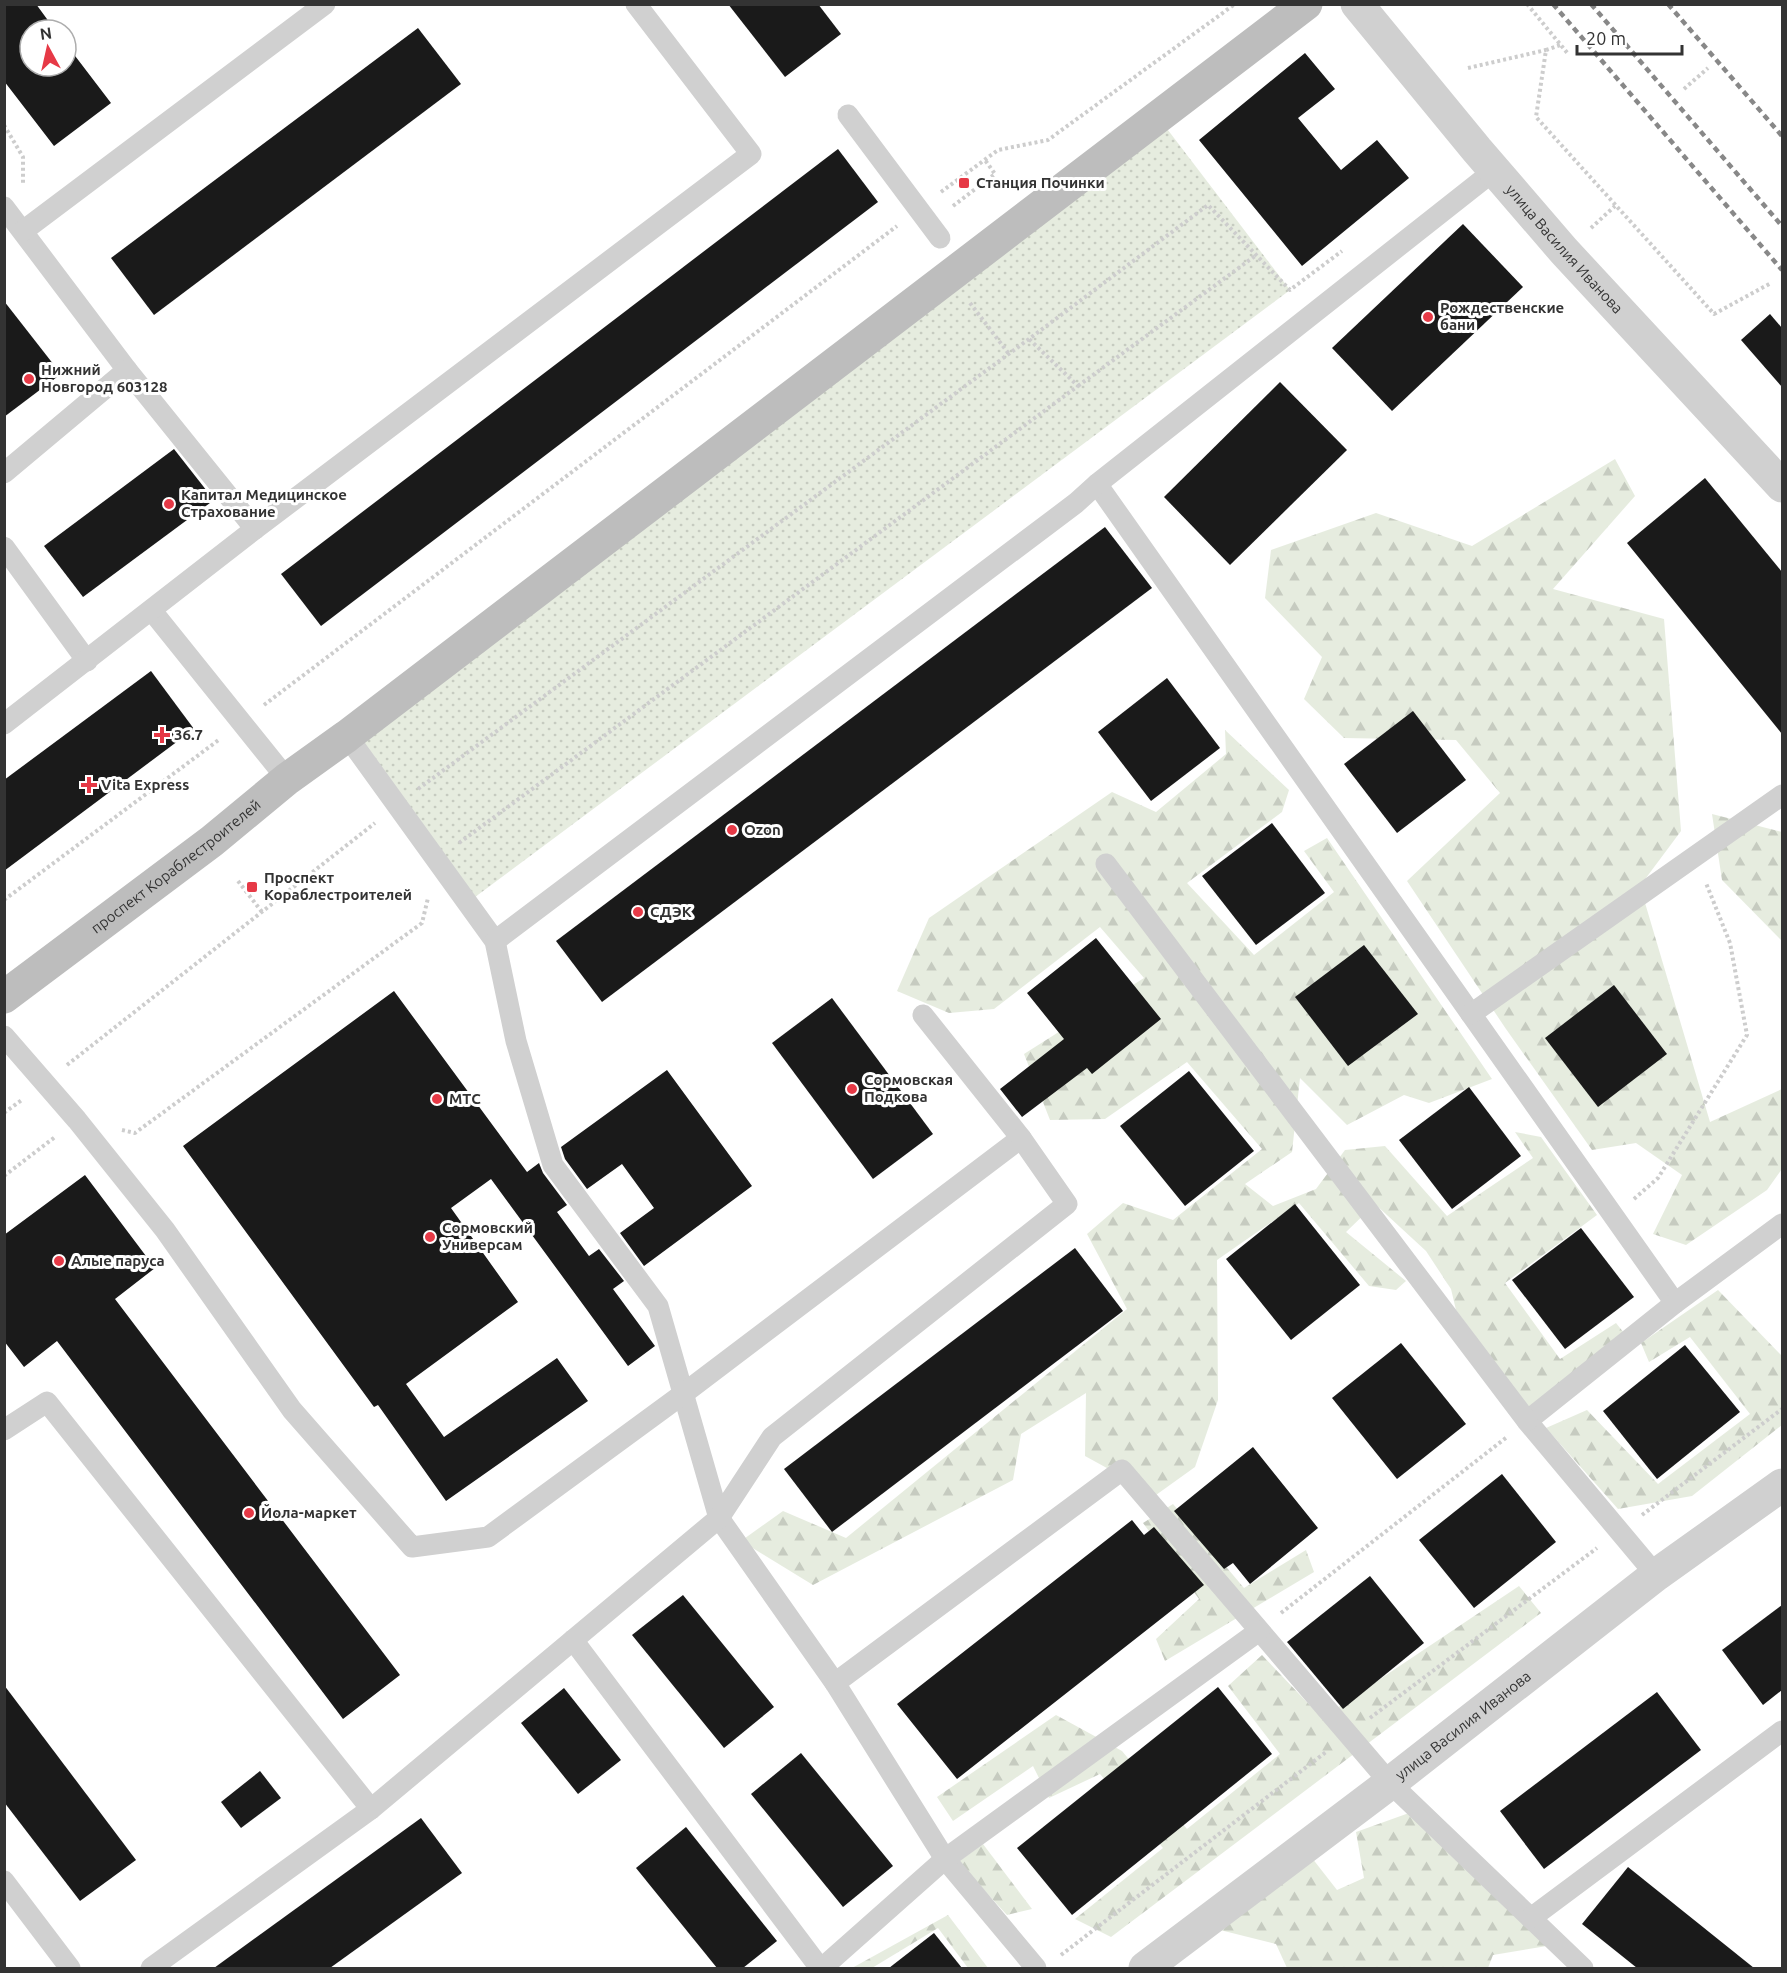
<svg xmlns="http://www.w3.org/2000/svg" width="1787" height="1973" font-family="Ubuntu,sans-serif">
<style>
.forest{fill:url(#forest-firs)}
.park{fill:url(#park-dots)}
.building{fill:#1a1a1a}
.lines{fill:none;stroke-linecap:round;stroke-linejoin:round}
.path{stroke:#cdcdcd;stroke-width:4;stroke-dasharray:3 3;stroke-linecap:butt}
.lane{stroke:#d0d0d0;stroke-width:21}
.street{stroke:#d0d0d0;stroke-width:33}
.secondary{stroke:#bdbdbd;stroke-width:33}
.rail{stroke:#888;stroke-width:4.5;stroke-dasharray:6 4.5;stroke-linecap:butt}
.poi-dot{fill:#e63946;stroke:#fff;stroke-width:2}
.labels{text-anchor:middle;stroke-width:6;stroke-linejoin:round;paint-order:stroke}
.poi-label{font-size:15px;font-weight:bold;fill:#333;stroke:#fff;text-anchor:start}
.street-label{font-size:15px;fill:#333;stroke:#fff}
</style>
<defs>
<pattern id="forest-firs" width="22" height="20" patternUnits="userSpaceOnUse" patternTransform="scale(1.5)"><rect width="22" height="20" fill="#e6ecdf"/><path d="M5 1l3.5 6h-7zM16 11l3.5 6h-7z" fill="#c6cbc0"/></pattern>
<pattern id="park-dots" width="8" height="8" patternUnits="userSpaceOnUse" patternTransform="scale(1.5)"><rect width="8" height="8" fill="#e6ecdf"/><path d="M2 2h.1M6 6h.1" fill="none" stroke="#c6cbc0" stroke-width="1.8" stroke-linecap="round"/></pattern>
</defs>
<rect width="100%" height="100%" fill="#fff"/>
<g class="forest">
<path d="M 1615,459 L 1635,496 L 1553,589 L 1664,619 L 1681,831 L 1640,886 L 1710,1122 L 1782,1089 L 1782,1169 L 1767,1190 L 1686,1245 L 1653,1234 L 1682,1175 L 1636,1143 L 1592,1150 L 1506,1029 L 1407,881 L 1500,793 L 1456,740 L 1344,738 L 1304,699 L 1322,657 L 1265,598 L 1271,550 L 1376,513 L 1472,546 Z"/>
<path d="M 1225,730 L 1289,790 L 1282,812 L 1187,883 L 1254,955 L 1334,892 L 1304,851 L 1327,838 L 1492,1079 L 1429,1103 L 1404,1095 L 1347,1125 L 1300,1078 L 1292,1152 L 1245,1184 L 1273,1206 L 1316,1189 L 1345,1150 L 1385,1146 L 1447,1216 L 1533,1158 L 1515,1132 L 1541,1137 L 1597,1215 L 1505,1283 L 1560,1359 L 1616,1323 L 1624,1333 L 1529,1409 L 1456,1310 L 1451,1289 L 1426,1251 L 1375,1204 L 1346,1232 L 1406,1281 L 1396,1290 L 1369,1286 L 1299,1203 L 1217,1260 L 1218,1400 L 1195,1467 L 1156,1495 L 1085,1456 L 1086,1393 L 1021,1434 L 1013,1480 L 813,1585 L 741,1541 L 783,1511 L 846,1538 L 1127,1309 L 1087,1234 L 1123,1203 L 1173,1220 L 1262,1149 L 1187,1062 L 1105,1119 L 1050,1120 L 1024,1054 L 1144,978 L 1100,927 L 994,1009 L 949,1013 L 897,991 L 929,918 L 1112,792 L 1156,812 L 1226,754 Z"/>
<path d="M 1712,814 L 1782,832 L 1782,941 L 1722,880 Z"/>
<path d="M 1718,1290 L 1782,1356 L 1782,1425 L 1692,1496 L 1618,1509 L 1546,1428 L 1587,1410 L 1658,1484 L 1750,1414 L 1690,1337 L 1649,1362 L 1641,1343 Z"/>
<path d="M 1173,1504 L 1244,1588 L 1306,1550 L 1314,1572 L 1165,1661 L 1156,1639 L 1199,1599 L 1143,1523 Z"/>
<path d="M 1519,1586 L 1541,1613 L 1111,1937 L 1075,1919 L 1163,1848 L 1100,1774 L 1049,1798 L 1033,1766 L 953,1821 L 937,1797 L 1056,1715 L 1122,1751 L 1187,1829 L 1280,1754 L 1228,1686 L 1262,1655 L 1322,1718 Z"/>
<path d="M 1409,1813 L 1547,1946 L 1493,1955 L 1488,1968 L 1287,1968 L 1276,1944 L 1208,1927 L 1312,1858 L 1337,1890 L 1364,1878 L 1356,1832 Z"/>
<path d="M 983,1844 L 1032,1909 L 1007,1915 L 958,1862 Z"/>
<path d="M 948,1915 L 988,1968 L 968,1968 L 938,1928 L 872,1968 L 852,1968 Z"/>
</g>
<path class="park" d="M 1158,117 L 1290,290 L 467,903 L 347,736 Z"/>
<g class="building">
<path d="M 4,4 L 36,4 L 55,30 L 30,30 L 30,66 L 66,66 L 66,44 L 111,103 L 54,146 L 4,81 Z"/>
<path d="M 728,4 L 818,4 L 841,34 L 785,77 Z"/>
<path d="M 418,28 L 461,84 L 154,315 L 111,258 Z"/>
<path d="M 1305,53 L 1335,89 L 1298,118 L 1341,170 L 1377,140 L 1409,178 L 1302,266 L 1199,140 Z"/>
<path d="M 838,149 L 878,202 L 321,626 L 281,574 Z"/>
<path d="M 1463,224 L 1523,287 L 1392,411 L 1332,348 Z"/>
<path d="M 4,301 L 61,374 L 4,417 Z"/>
<path d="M 1770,314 L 1782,328 L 1782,387 L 1741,340 Z"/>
<path d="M 1280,382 L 1347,450 L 1230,565 L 1164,497 Z"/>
<path d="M 174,449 L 214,500 L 83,597 L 44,546 Z"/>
<path d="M 1705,478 L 1782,572 L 1782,734 L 1627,543 Z"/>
<path d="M 1105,527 L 1152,588 L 602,1002 L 556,941 Z"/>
<path d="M 151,671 L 194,729 L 4,871 L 4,780 Z"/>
<path d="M 1167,678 L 1220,748 L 1151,801 L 1098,732 Z"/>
<path d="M 1413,711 L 1466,780 L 1397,833 L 1344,764 Z"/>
<path d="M 1272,823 L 1325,893 L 1256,945 L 1202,876 Z"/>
<path d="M 1096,938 L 1161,1019 L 1092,1074 L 1087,1068 L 1022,1117 L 1000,1089 L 1064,1039 L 1027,993 Z"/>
<path d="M 1364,945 L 1418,1014 L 1348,1066 L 1295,997 Z"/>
<path d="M 1614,985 L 1667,1054 L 1598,1107 L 1545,1038 Z"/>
<path d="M 394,991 L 527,1172 L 539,1163 L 543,1173 L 567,1205 L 557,1212 L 589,1256 L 599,1249 L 624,1281 L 613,1289 L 655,1346 L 628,1366 L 491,1179 L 451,1208 L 518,1302 L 406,1384 L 444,1437 L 557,1358 L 588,1401 L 446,1501 L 378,1405 L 374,1407 L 183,1146 Z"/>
<path d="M 832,998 L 933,1134 L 873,1179 L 772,1043 Z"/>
<path d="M 667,1070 L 752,1186 L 644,1266 L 620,1233 L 654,1208 L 622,1164 L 587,1189 L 565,1159 L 561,1147 Z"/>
<path d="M 1189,1071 L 1254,1151 L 1185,1206 L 1120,1126 Z"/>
<path d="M 1469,1087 L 1521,1156 L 1452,1209 L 1399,1140 Z"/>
<path d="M 85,1175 L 155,1268 L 115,1299 L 400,1675 L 343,1719 L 57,1341 L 24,1367 L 4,1341 L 4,1235 Z"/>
<path d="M 1295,1204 L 1360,1285 L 1291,1340 L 1226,1259 Z"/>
<path d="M 1581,1228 L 1634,1297 L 1565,1349 L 1512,1280 Z"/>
<path d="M 1075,1248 L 1123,1311 L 832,1532 L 784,1469 Z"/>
<path d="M 1401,1343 L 1466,1424 L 1397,1479 L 1332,1398 Z"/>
<path d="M 1685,1345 L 1740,1412 L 1657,1479 L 1603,1411 Z"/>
<path d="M 1253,1447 L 1318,1528 L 1250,1584 L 1233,1563 L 1224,1569 L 1174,1511 Z"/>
<path d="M 1502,1474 L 1556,1542 L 1474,1608 L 1419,1540 Z"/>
<path d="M 1132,1520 L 1144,1535 L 1154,1527 L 1204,1585 L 957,1779 L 897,1704 Z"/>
<path d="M 1370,1576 L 1424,1643 L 1343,1709 L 1287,1642 Z"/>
<path d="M 683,1595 L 774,1707 L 724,1748 L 632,1635 Z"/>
<path d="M 1782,1605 L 1782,1690 L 1763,1705 L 1722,1650 Z"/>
<path d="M 4,1685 L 136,1860 L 80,1901 L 4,1802 Z"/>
<path d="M 1218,1687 L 1272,1754 L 1072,1915 L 1017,1848 Z"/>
<path d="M 564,1688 L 621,1760 L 578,1794 L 521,1723 Z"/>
<path d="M 1657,1692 L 1701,1750 L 1544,1869 L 1500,1811 Z"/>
<path d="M 801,1753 L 893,1866 L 843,1907 L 751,1794 Z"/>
<path d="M 260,1771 L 281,1798 L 241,1828 L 221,1802 Z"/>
<path d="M 421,1818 L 462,1873 L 330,1968 L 214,1968 Z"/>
<path d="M 686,1827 L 777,1941 L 743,1968 L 717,1968 L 636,1868 Z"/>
<path d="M 1628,1867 L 1754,1968 L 1637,1968 L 1582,1924 Z"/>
<path d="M 934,1933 L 962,1968 L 889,1968 Z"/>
</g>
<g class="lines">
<g class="path">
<path d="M 1527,4 L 1569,55"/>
<path d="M 1560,45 L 1546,50 L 1536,117 L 1714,314 L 1771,283"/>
<path d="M 1468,68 L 1546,50"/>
<path d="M 1684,89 L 1708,68"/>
<path d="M 4,125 L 23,157 L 23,185"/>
<path d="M 941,192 L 998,150 L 1048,140 L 1235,4"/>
<path d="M 953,206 L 995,174 L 985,160"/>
<path d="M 1591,228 L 1615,206"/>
<path d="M 970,303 L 1009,354"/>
<path d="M 1078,386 L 1255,256"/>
<path d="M 264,705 L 897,226"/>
<path d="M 418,789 L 1029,339 L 1208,205 L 1290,290 L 1342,251"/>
<path d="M 459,843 L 1078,386 L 1029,339"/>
<path d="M 238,881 L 262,912"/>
<path d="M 4,900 L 220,739"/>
<path d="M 67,1065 L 375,823"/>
<path d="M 4,1113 L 23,1099"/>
<path d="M 122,1130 L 135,1133 L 422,923 L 428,898"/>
<path d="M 4,1176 L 55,1137"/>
<path d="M 1634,1199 L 1658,1178 L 1747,1035 L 1730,943 L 1706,883"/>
<path d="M 1642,1515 L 1782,1409"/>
<path d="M 1281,1613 L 1507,1437"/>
<path d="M 1370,1718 L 1597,1548"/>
<path d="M 1061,1955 L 1326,1752"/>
</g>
<g class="lane">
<path d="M 848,115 L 940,238"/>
<path d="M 4,207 L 127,370"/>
<path d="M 23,231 L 325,4"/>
<path d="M 4,473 L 127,370 L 255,529"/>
<path d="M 1097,484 L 1675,1303 L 1527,1421 L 1656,1575"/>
<path d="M 4,547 L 87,661"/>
<path d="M 152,611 L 287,779"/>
<path d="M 4,724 L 255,529 L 751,154 L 636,4"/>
<path d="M 347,736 L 495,941 L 516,1041 L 553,1165 L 658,1306 L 719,1518 L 835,1683 L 945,1859 L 1036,1968"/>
<path d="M 1106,864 L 1527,1421"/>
<path d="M 495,941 L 1076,503 L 1097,484 L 1495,170"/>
<path d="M 1471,1014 L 1782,795"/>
<path d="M 4,1036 L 77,1120 L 165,1230 L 292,1410 L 412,1547 L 488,1537 L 683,1394 L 1021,1138 L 923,1015"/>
<path d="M 1675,1303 L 1782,1224"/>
<path d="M 4,1430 L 47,1402 L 371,1809"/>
<path d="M 573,1640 L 820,1968"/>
<path d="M 835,1683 L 1122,1470 L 1390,1783 L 1583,1968"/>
<path d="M 4,1881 L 70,1968"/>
<path d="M 1531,1918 L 1782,1731"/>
<path d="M 151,1968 L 371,1809 L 719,1518 L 772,1437 L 1067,1204 L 1021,1138"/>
<path d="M 822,1968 L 945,1859 L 1259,1631"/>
</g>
<g class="street">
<path id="s1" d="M 1357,4 L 1477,150 L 1564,251 L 1782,486"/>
<path id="s2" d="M 1145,1968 L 1390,1783 L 1656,1575 L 1782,1485"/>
</g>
<path class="secondary" id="s3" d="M 4,997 L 212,841 L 287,779 L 347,736 L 1306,4"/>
<g class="rail">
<path d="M 1553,4 L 1782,270"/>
<path d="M 1591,4 L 1782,226"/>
<path d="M 1668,4 L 1782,136"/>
</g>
</g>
<g class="poi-dot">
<rect x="958" y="177" width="12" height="12" rx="3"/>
<circle cx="1428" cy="317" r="6"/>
<circle cx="29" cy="379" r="6"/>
<circle cx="169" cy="504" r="6"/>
<path d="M159 726h6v6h6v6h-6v6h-6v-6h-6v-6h6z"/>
<path d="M86 776h6v6h6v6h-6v6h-6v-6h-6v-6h6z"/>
<circle cx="732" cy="830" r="6"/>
<rect x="246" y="881" width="12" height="12" rx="3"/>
<circle cx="638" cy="912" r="6"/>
<circle cx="852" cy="1089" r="6"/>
<circle cx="437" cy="1099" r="6"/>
<circle cx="430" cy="1237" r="6"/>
<circle cx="59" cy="1261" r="6"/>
<circle cx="249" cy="1513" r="6"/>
</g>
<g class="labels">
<g class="poi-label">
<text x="976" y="188">Станция Починки</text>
<text x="1440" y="313">Рождественские<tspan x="1440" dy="17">бани</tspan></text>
<text x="41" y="375">Нижний<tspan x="41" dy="17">Новгород 603128</tspan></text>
<text x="181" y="500">Капитал Медицинское<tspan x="181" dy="17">Страхование</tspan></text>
<text x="174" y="740">36.7</text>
<text x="101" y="790">Vita Express</text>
<text x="744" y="835">Ozon</text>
<text x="264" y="883">Проспект<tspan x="264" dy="17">Кораблестроителей</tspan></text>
<text x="650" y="917">СДЭК</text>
<text x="864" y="1085">Сормовская<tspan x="864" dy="17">Подкова</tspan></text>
<text x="449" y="1104">МТС</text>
<text x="442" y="1233">Сормовский<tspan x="442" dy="17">Универсам</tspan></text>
<text x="71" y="1266">Алые паруса</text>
<text x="261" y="1518">Йола-маркет</text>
</g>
<g class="street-label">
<text dy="5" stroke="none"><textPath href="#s1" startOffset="321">улица Василия Иванова</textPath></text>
<text dy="5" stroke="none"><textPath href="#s3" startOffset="216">проспект Кораблестроителей</textPath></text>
<text dy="5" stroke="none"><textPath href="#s2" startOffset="400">улица Василия Иванова</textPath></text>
</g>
</g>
<rect width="1787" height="1973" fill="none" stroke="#333333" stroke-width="12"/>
<g transform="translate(48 48) rotate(352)"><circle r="28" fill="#ffffff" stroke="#adadad" stroke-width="1.5"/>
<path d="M0-4.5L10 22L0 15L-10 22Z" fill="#e63946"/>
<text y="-9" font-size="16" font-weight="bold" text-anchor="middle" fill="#333333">N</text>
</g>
<path d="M1577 45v9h105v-9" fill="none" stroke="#333333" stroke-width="3"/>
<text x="1586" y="45" font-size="18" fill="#333333" stroke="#ffffff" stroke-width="4.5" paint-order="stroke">20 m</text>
</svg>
